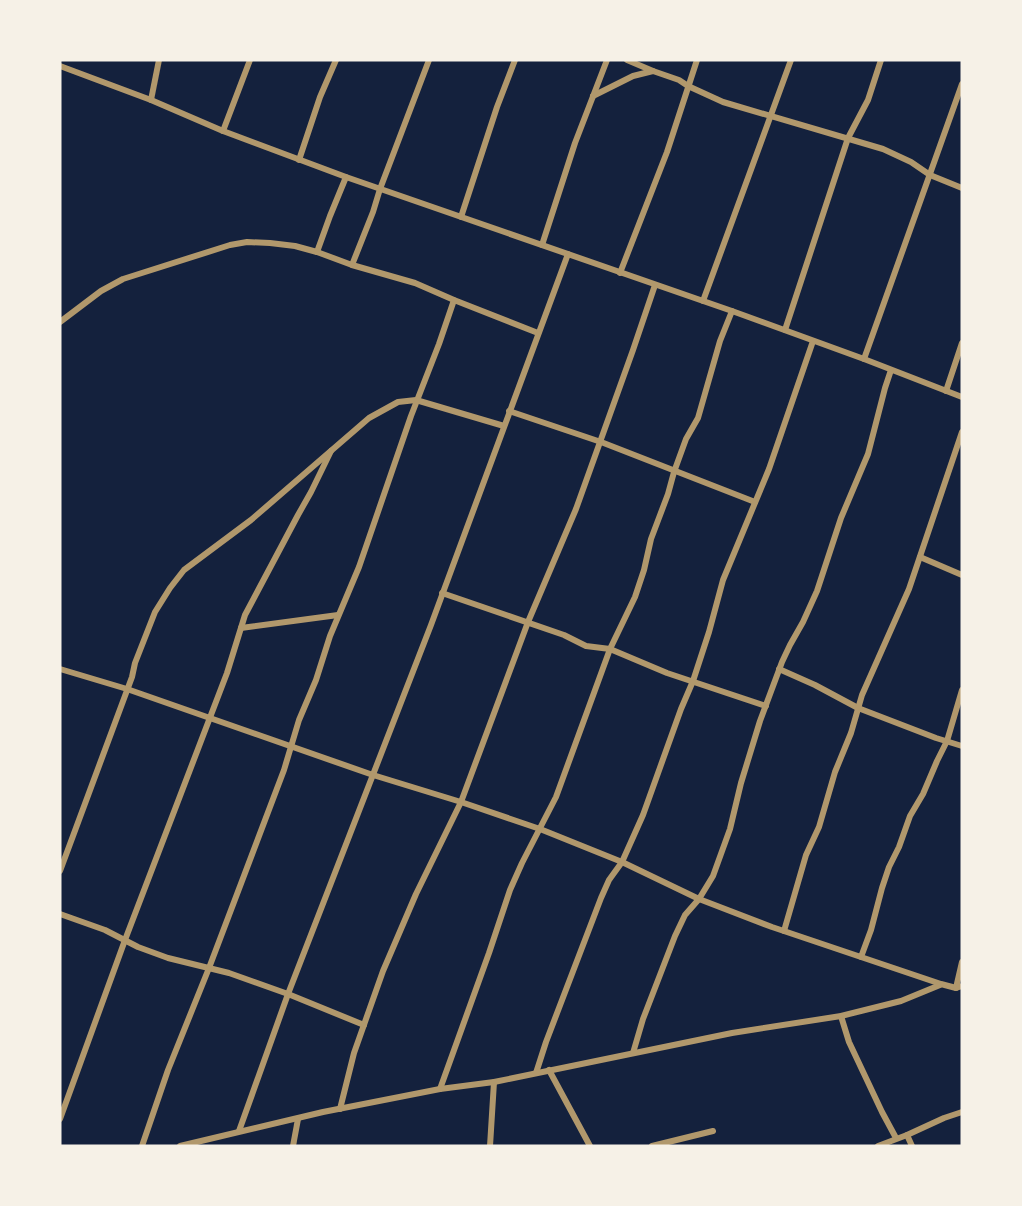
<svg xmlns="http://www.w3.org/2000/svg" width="1022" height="1206" font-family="Lato,sans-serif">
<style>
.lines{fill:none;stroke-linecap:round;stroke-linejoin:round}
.minor{stroke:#b1986c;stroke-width:6}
</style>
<rect width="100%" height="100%" fill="#14213d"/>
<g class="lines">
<g class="minor">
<path d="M 627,60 L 653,71"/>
<path d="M 60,66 L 151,100 L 223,131 L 346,177 L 732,311 L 864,359 L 962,397"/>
<path d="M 593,96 L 633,76 L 653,71 L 679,80 L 688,86 L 723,102 L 883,149 L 911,162 L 930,175 L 962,188"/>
<path d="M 151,100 L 159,60"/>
<path d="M 223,131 L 250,60"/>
<path d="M 299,160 L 320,97 L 336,60"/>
<path d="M 461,217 L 497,107 L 515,60"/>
<path d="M 542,245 L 575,143 L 607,60"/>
<path d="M 317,252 L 330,216 L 346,177"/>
<path d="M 352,265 L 373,212 L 380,189 L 429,60"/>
<path d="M 620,273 L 667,152 L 697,60"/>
<path d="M 703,301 L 791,60"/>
<path d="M 60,322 L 101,291 L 123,279 L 230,245 L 247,242 L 270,243 L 295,246 L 317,252 L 352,265 L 415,283 L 454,300 L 538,333"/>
<path d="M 785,330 L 848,138 L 868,100 L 881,60"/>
<path d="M 864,359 L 962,84"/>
<path d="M 946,391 L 962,343"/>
<path d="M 509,411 L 601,442 L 755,502"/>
<path d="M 920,557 L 962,575"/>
<path d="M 442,593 L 564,635 L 586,646 L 610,649 L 667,673 L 766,706"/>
<path d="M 241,628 L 338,615"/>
<path d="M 60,669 L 127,689 L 373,775 L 461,802 L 540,829 L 622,862 L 699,899 L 772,927 L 941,984 L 956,988 L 962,986"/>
<path d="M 779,669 L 815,685 L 858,708 L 936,738 L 962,746"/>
<path d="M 60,871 L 132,677 L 135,663 L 155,612 L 170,588 L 184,570 L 251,520 L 369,418 L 398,402 L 416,400 L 504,426"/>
<path d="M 60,914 L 105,930 L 138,947 L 168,958 L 229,973 L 288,994 L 364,1025"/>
<path d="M 784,931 L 806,855 L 819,827 L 835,772 L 851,733 L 862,695 L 909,589 L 962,432"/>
<path d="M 861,957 L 871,930 L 882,888 L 889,867 L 899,847 L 910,816 L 923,794 L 937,761 L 947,741 L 962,690"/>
<path d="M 956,988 L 962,962"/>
<path d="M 841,1016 L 849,1042 L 882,1112 L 896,1138"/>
<path d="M 633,1053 L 643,1019 L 675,936 L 685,915 L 699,899 L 713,876 L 730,829 L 741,783 L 760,721 L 782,662 L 790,645 L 803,622 L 817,591 L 841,518 L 868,454 L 885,388 L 891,370"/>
<path d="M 549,1070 L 590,1146"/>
<path d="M 536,1073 L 546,1042 L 601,898 L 609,880 L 622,862 L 643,815 L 681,709 L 693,681 L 709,632 L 723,580 L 769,469 L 813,341"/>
<path d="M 440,1089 L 489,953 L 510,890 L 522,863 L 556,797 L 610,649 L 635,597 L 644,570 L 651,539 L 668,494 L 674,472 L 686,439 L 698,418 L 720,341 L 732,311"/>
<path d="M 340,1109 L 354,1053 L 383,971 L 416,894 L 461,802 L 528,622 L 576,509 L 633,350 L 655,285"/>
<path d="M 60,1119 L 125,940 L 227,673 L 245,615 L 298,515 L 311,492 L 331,451"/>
<path d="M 239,1131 L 288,994 L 431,625 L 568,254"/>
<path d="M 907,1135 L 912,1146"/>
<path d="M 142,1146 L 168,1070 L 209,968 L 284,770 L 299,720 L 316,680 L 330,636 L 359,567 L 411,416 L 439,344 L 454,300"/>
<path d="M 180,1146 L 323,1112 L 440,1089 L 494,1082 L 732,1033 L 841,1016 L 901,1001 L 940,985"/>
<path d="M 293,1146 L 298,1119"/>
<path d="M 490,1146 L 494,1082"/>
<path d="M 652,1146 L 713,1131"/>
<path d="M 878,1146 L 907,1135 L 944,1118 L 962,1112"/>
</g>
</g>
<rect width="1022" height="1206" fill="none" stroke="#f6f1e7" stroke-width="123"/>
</svg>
